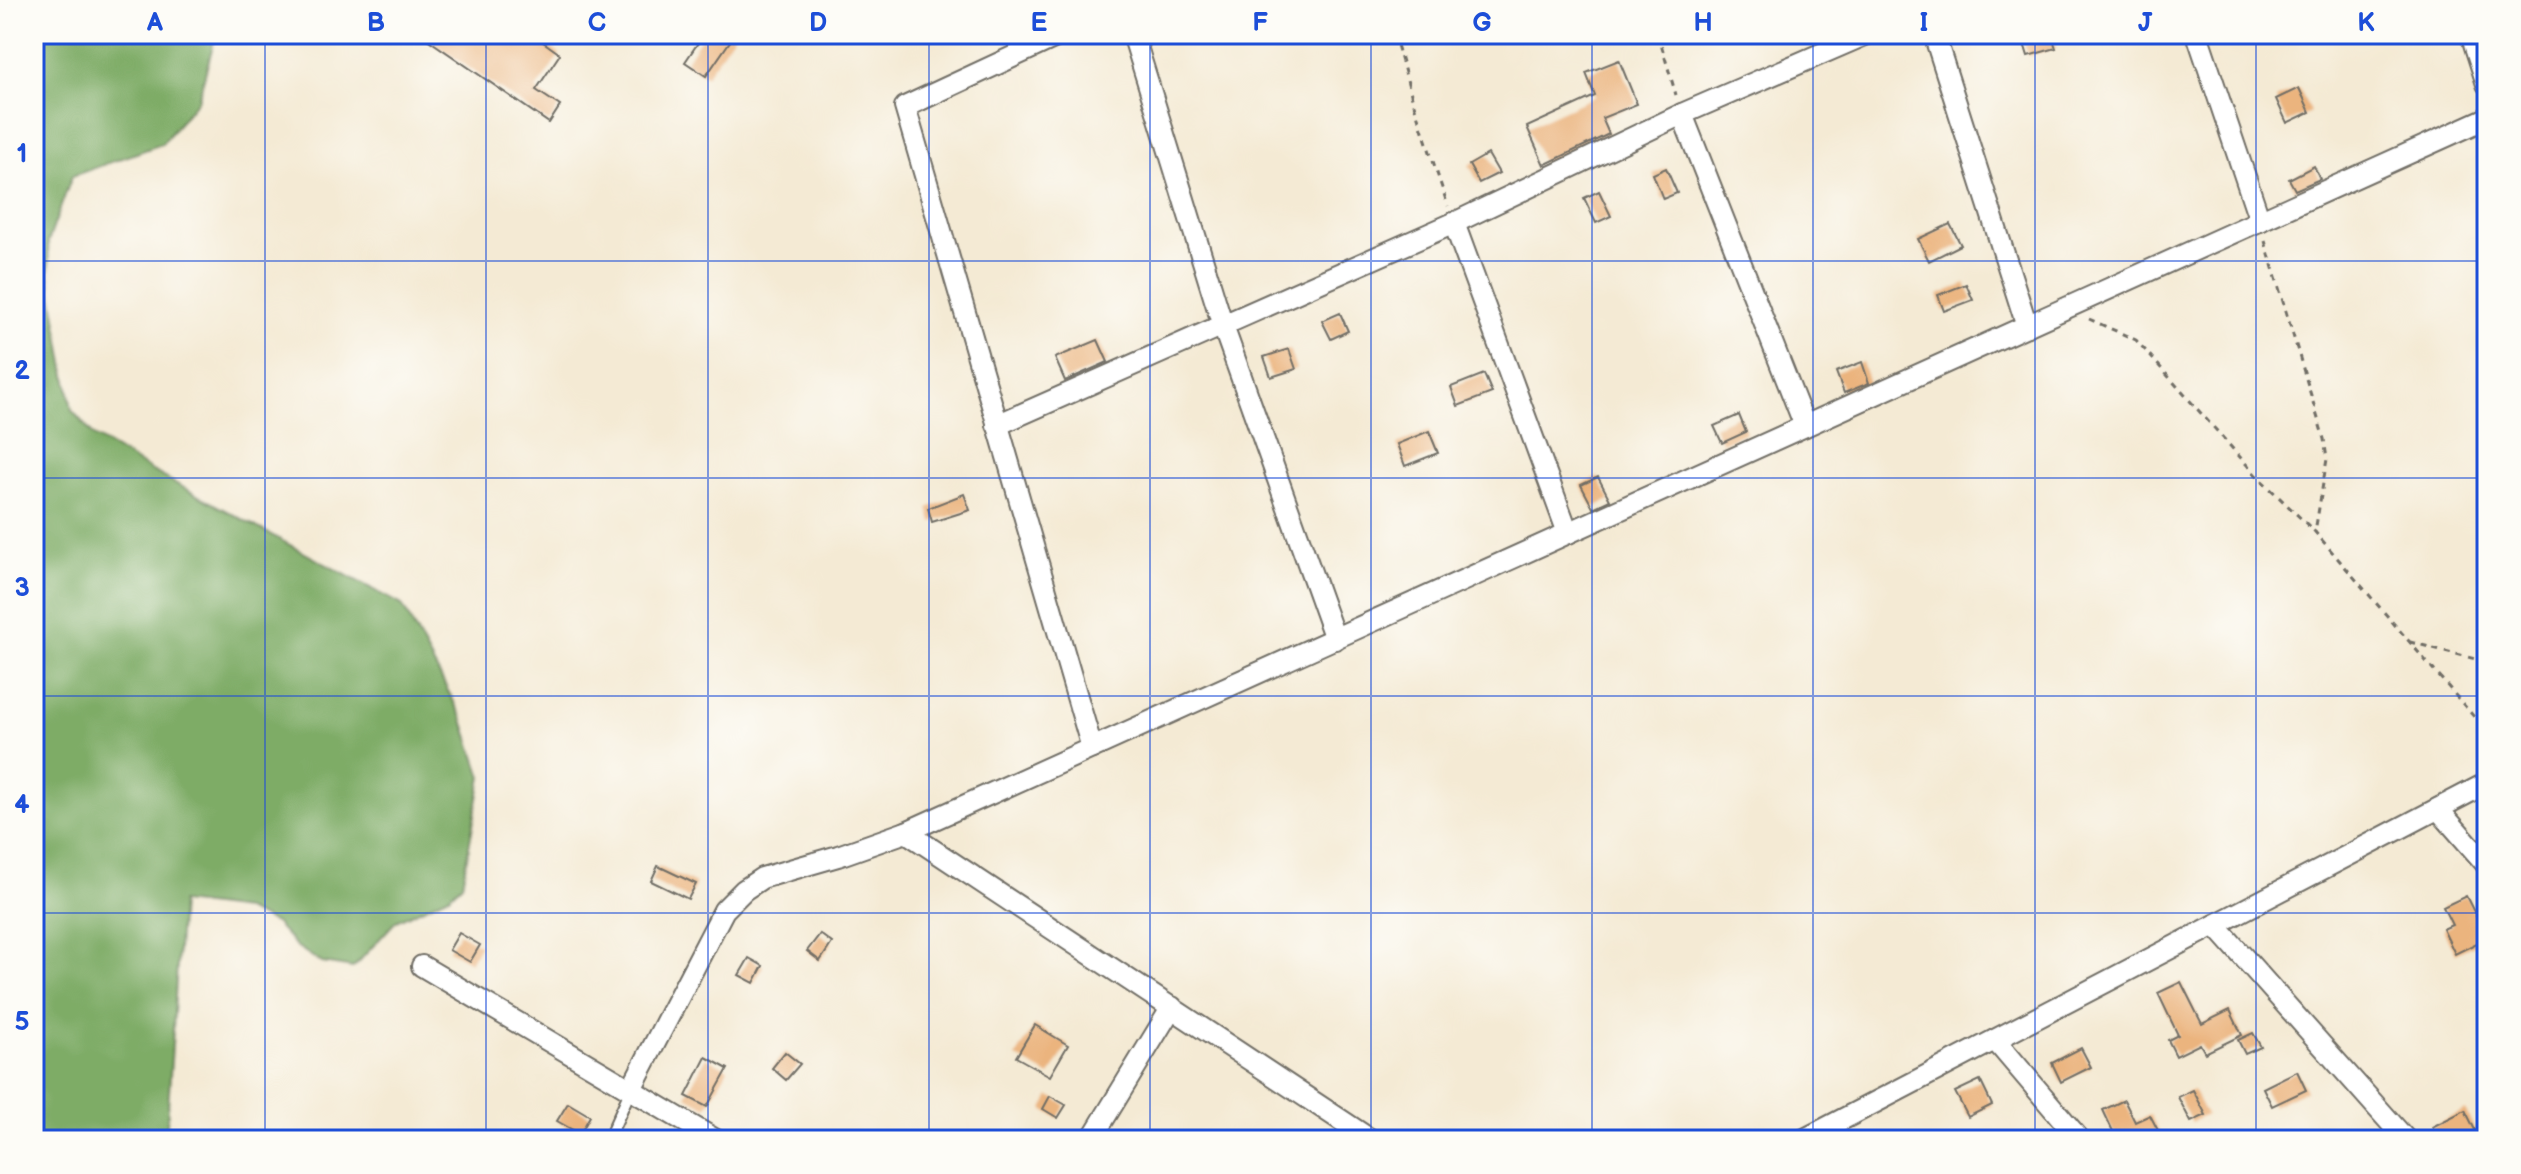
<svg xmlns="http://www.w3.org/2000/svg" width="2521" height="1174" font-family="'Balsamiq Sans',sans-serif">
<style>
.forest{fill:#7eac66;stroke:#546c48;stroke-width:2}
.building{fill:#ebb47e}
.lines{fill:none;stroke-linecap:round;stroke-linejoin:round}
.lane-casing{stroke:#716e66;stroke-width:14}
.street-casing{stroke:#716e66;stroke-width:24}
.path{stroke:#716e66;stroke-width:3;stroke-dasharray:6 6;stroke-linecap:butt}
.lane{stroke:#fff;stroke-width:10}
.street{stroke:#fff;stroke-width:20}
.grid{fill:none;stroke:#1d4ed8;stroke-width:2;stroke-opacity:0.55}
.neatline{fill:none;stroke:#1d4ed8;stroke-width:3}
.grid-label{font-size:26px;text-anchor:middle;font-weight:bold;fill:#1d4ed8}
</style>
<rect width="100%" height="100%" fill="#fdfcf7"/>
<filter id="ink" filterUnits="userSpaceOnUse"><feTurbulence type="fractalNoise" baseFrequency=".0125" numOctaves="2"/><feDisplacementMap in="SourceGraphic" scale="16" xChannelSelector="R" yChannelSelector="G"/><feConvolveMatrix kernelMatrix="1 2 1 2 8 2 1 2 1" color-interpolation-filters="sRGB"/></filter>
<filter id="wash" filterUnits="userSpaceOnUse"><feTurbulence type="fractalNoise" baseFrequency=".006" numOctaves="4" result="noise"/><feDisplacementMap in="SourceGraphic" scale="32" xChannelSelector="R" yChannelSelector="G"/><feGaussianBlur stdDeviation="1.8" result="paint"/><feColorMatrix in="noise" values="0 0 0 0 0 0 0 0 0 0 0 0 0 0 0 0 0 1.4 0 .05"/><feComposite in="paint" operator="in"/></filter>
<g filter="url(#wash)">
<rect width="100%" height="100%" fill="#f4ead4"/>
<path class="forest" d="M 34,34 L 216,34 L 198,100 L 162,144 L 72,176 L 48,242 L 49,276 L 72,410 L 94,436 L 154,472 L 402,605 L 462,717 L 482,777 L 462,884 L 449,896 L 396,921 L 353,968 L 322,963 L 296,946 L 275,923 L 245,910 L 181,902 L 166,1140 L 34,1140 Z"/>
<g id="blocks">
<g class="building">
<path d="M 420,34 L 532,34 L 560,54 L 536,90 L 560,106 L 549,123 Z"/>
<path d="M 704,34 L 735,34 L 706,76 L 685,62 Z"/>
<path d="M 2021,34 L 2051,34 L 2056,48 L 2028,56 Z"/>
<path d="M 1619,60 L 1637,104 L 1602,118 L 1609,134 L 1544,165 L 1527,127 L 1595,96 L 1586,73 Z"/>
<path d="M 2299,88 L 2310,112 L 2287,123 L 2276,99 Z"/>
<path d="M 1488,154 L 1499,173 L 1479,183 L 1469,165 Z"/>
<path d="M 2314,166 L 2320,179 L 2295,190 L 2289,179 Z"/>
<path d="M 1666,168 L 1677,193 L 1663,199 L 1653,174 Z"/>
<path d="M 1599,191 L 1611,216 L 1596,223 L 1584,198 Z"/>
<path d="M 1950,224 L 1961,245 L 1929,261 L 1918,239 Z"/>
<path d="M 1966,284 L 1973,300 L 1944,311 L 1938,295 Z"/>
<path d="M 1340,313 L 1348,331 L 1331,339 L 1322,321 Z"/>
<path d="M 1098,340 L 1108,362 L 1065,381 L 1055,358 Z"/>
<path d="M 1289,349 L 1296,369 L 1271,377 L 1264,357 Z"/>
<path d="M 1862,362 L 1869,383 L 1844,393 L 1836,372 Z"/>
<path d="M 1484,374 L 1492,393 L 1458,406 L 1451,387 Z"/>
<path d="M 1739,415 L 1746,432 L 1722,443 L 1714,426 Z"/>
<path d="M 1429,431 L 1438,453 L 1405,466 L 1397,444 Z"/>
<path d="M 1598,477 L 1610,500 L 1593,508 L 1581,485 Z"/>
<path d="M 964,494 L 970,510 L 932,522 L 928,508 Z"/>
<path d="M 658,866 L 696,884 L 688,899 L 651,881 Z"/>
<path d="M 2466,896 L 2487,938 L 2455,954 L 2443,929 L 2452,925 L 2443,907 Z"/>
<path d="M 459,933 L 480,945 L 470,962 L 449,950 Z"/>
<path d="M 820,934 L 832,943 L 820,961 L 807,951 Z"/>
<path d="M 749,958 L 763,966 L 754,983 L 739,975 Z"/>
<path d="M 2181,982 L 2202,1024 L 2230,1010 L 2242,1035 L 2205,1053 L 2200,1044 L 2176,1056 L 2168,1040 L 2178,1035 L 2158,993 Z"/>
<path d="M 1035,1025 L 1068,1045 L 1050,1076 L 1016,1057 Z"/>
<path d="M 2253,1033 L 2261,1047 L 2245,1054 L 2238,1040 Z"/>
<path d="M 2081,1048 L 2091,1067 L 2061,1082 L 2052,1063 Z"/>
<path d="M 785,1052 L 800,1064 L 786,1080 L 772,1068 Z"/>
<path d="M 706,1057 L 728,1069 L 707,1107 L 686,1096 Z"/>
<path d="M 2297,1071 L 2306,1090 L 2272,1106 L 2263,1088 Z"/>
<path d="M 1980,1080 L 1992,1105 L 1968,1117 L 1955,1092 Z"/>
<path d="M 2193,1090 L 2206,1115 L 2191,1122 L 2178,1097 Z"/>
<path d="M 1050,1096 L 1066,1105 L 1058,1118 L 1043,1109 Z"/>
<path d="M 2124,1100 L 2135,1122 L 2150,1115 L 2163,1140 L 2117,1140 L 2103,1110 Z"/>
<path d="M 568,1103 L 590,1116 L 580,1134 L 557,1121 Z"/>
<path d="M 2465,1110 L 2476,1132 L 2460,1140 L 2439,1140 L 2432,1127 Z"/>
</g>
</g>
</g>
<g filter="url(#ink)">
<use href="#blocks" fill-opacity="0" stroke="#716e66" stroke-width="2"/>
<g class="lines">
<g class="lane-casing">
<path id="lane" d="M 608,1140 L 631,1089"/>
</g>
<g class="street-casing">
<g id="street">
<path d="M 1062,34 L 905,107 L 1092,748"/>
<path d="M 1133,34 L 1223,326 L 1335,639"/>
<path d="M 1934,34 L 2027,326"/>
<path d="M 2197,34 L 2260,221"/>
<path d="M 2471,34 L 2487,84"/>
<path d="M 1682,114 L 1805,426"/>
<path d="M 1454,223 L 1568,533"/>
<path d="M 997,425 L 1454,223 L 1682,114 L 1867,34"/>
<path d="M 2438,809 L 2487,865"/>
<path d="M 906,832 L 1371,1140"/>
<path d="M 2215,925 L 2406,1140"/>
<path d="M 422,966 L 716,1140"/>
<path d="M 1995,1040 L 2080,1140"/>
<path d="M 631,1089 L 724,910 L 744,890 L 762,878 L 838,856 L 906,832 L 2487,118"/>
<path d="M 1091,1140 L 1172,1007"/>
<path d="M 1803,1140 L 2487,783"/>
</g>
</g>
<g class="path">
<path d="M 1394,34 L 1413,101 L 1448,206"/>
<path d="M 1658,34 L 1676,95"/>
<path d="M 2265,241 L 2324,439 L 2327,459 L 2315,532"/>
<path d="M 2089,319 L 2136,340 L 2255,474 L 2315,532 L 2481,725 L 2484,765"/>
<path d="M 2410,642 L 2487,662"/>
</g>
<use href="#lane" class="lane"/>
<use href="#street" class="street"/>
</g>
</g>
<path class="grid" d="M 265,34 L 265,1140M 486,34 L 486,1140M 708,34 L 708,1140M 929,34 L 929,1140M 1150,34 L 1150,1140M 1371,34 L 1371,1140M 1592,34 L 1592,1140M 1813,34 L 1813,1140M 2035,34 L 2035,1140M 2256,34 L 2256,1140M 34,261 L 2487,261M 34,478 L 2487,478M 34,696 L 2487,696M 34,913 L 2487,913"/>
<rect width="2521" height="1174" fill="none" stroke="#fdfcf7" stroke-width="88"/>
<rect x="44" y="44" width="2433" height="1086" class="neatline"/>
<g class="grid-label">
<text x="155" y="31">A</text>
<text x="376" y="31">B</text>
<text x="597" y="31">C</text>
<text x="818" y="31">D</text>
<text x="1039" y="31">E</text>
<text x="1260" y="31">F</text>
<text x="1482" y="31">G</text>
<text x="1703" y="31">H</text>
<text x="1924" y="31">I</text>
<text x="2145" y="31">J</text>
<text x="2366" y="31">K</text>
<text x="22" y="162">1</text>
<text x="22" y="379">2</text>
<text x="22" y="596">3</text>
<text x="22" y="813">4</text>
<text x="22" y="1030">5</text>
</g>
</svg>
